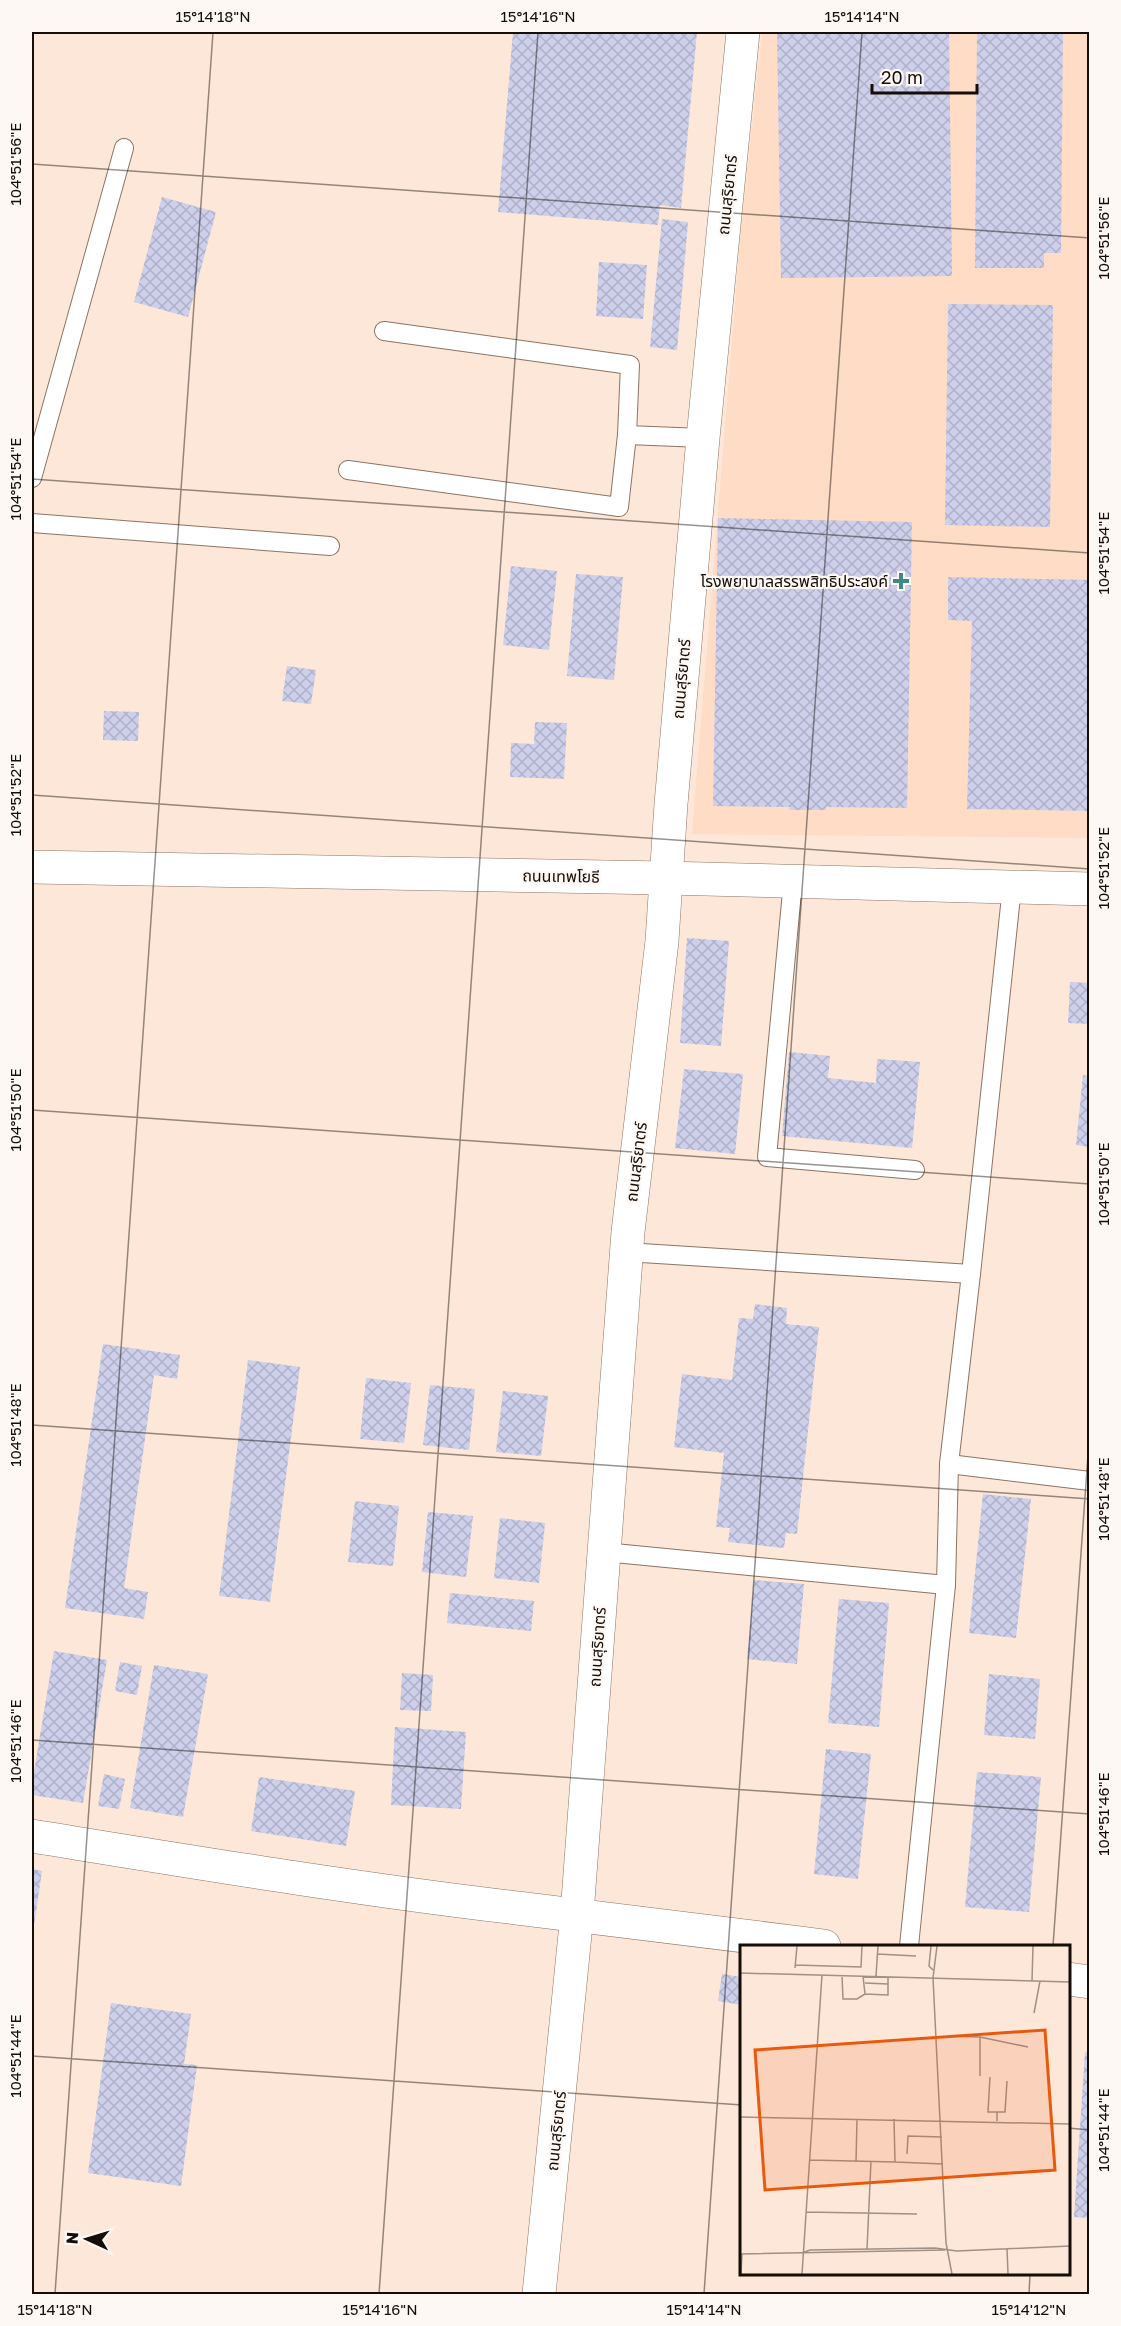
<svg xmlns="http://www.w3.org/2000/svg" width="1121" height="2326" font-family="'Golos Text','Noto Sans Thai',sans-serif">
<style>
.built{fill:#fedcc5}
.building{fill:url(#building-cross-hatch)}
.lines{fill:none;stroke-linecap:round;stroke-linejoin:round}
.service-casing{stroke:#8c7464;stroke-width:20}
.tertiary-casing{stroke:#8c7464;stroke-width:34}
.service{stroke:#fff;stroke-width:18}
.tertiary{stroke:#fff;stroke-width:33}
.ticks{fill:none;stroke:#150d07;stroke-width:1.5;stroke-opacity:0.45}
.poi-dot{fill:#408885;stroke:#fef8f4;stroke-width:2}
.labels{text-anchor:middle;stroke-width:4.5;stroke-linejoin:round;paint-order:stroke}
.street-label{font-size:16px;fill:#150d07;stroke:#fef8f4}
.poi-label{font-size:16px;fill:#150d07;stroke:#fef8f4;text-anchor:end}
.inset-road{fill:none;stroke:#a09085;stroke-width:1.5}
.view{fill:#e8590c;fill-opacity:0.15;stroke:#e8590c;stroke-width:3}
.inset-edge{fill:none;stroke:#150d07;stroke-width:3}
.neatline{fill:none;stroke:#150d07;stroke-width:2}
.ticks-label{font-size:15px;text-anchor:middle;fill:#150d07}
</style>
<defs>
<pattern id="building-cross-hatch" width="8" height="8" patternUnits="userSpaceOnUse" patternTransform="scale(1.5)"><rect width="8" height="8" fill="#cdcfeb"/><path d="M0 0l8 8M0 8l8-8" fill="none" stroke="#afb1c8"/></pattern>
</defs>
<rect width="100%" height="100%" fill="#fde7d9"/>
<path class="built" d="M 762,32 L 1089,32 L 1089,838 L 692,834 L 740,241 Z"/>
<g class="building">
<path d="M 513,32 L 697,32 L 681,208 L 660,205 L 658,225 L 498,212 Z"/>
<path d="M 777,32 L 949,32 L 952,276 L 781,278 Z"/>
<path d="M 977,32 L 1063,32 L 1061,253 L 1044,253 L 1044,268 L 975,268 Z"/>
<path d="M 162,197 L 216,212 L 188,317 L 134,302 Z"/>
<path d="M 662,219 L 688,222 L 677,350 L 650,347 Z"/>
<path d="M 599,262 L 647,265 L 643,319 L 596,316 Z"/>
<path d="M 948,304 L 1053,305 L 1050,527 L 945,525 Z"/>
<path d="M 718,518 L 912,522 L 907,808 L 826,807 L 826,810 L 789,810 L 790,807 L 713,806 Z"/>
<path d="M 511,566 L 557,571 L 549,650 L 503,645 Z"/>
<path d="M 576,574 L 623,577 L 614,680 L 567,676 Z"/>
<path d="M 948,577 L 1090,580 L 1090,811 L 967,809 L 972,621 L 948,620 Z"/>
<path d="M 287,666 L 316,670 L 311,704 L 282,701 Z"/>
<path d="M 104,711 L 139,712 L 138,741 L 103,740 Z"/>
<path d="M 535,722 L 567,723 L 564,779 L 510,777 L 511,743 L 534,744 Z"/>
<path d="M 687,938 L 729,941 L 721,1046 L 680,1043 Z"/>
<path d="M 1070,982 L 1090,983 L 1090,1024 L 1068,1023 Z"/>
<path d="M 789,1052 L 830,1056 L 828,1078 L 876,1083 L 877,1059 L 920,1062 L 912,1148 L 782,1136 Z"/>
<path d="M 684,1069 L 743,1074 L 735,1154 L 675,1148 Z"/>
<path d="M 1083,1075 L 1090,1076 L 1090,1147 L 1076,1145 Z"/>
<path d="M 755,1304 L 787,1308 L 786,1324 L 819,1327 L 797,1534 L 786,1533 L 784,1548 L 728,1542 L 730,1528 L 716,1527 L 724,1453 L 674,1447 L 682,1374 L 732,1380 L 739,1318 L 753,1319 Z"/>
<path d="M 103,1344 L 180,1355 L 177,1379 L 154,1375 L 124,1588 L 148,1592 L 144,1619 L 65,1608 Z"/>
<path d="M 248,1360 L 300,1367 L 270,1602 L 219,1596 Z"/>
<path d="M 366,1378 L 411,1383 L 404,1443 L 360,1439 Z"/>
<path d="M 430,1385 L 475,1389 L 469,1450 L 423,1445 Z"/>
<path d="M 503,1391 L 548,1396 L 541,1456 L 496,1452 Z"/>
<path d="M 983,1494 L 1031,1499 L 1016,1638 L 969,1633 Z"/>
<path d="M 355,1501 L 399,1506 L 393,1566 L 348,1562 Z"/>
<path d="M 428,1512 L 473,1516 L 466,1577 L 422,1572 Z"/>
<path d="M 500,1518 L 545,1523 L 539,1583 L 494,1578 Z"/>
<path d="M 754,1580 L 804,1584 L 797,1664 L 747,1659 Z"/>
<path d="M 450,1593 L 534,1601 L 531,1631 L 447,1623 Z"/>
<path d="M 839,1599 L 889,1603 L 879,1727 L 828,1723 Z"/>
<path d="M 54,1651 L 107,1660 L 83,1803 L 32,1795 L 32,1784 Z"/>
<path d="M 120,1662 L 142,1666 L 137,1695 L 115,1691 Z"/>
<path d="M 154,1665 L 208,1674 L 183,1817 L 130,1808 Z"/>
<path d="M 402,1673 L 433,1675 L 431,1711 L 400,1710 Z"/>
<path d="M 989,1674 L 1040,1679 L 1035,1739 L 984,1735 Z"/>
<path d="M 395,1727 L 466,1732 L 461,1809 L 391,1805 Z"/>
<path d="M 826,1749 L 871,1754 L 858,1879 L 814,1874 Z"/>
<path d="M 977,1772 L 1041,1777 L 1029,1912 L 965,1907 Z"/>
<path d="M 104,1774 L 125,1779 L 119,1809 L 98,1806 Z"/>
<path d="M 259,1777 L 355,1791 L 346,1846 L 251,1831 Z"/>
<path d="M 32,1869 L 42,1871 L 33,1932 L 32,1932 Z"/>
<path d="M 722,1974 L 742,1977 L 742,2005 L 718,2001 Z"/>
<path d="M 111,2003 L 191,2014 L 184,2064 L 197,2065 L 181,2186 L 88,2173 Z"/>
<path d="M 1085,2052 L 1090,2053 L 1090,2218 L 1074,2217 Z"/>
</g>
<g class="lines">
<g class="service-casing">
<g id="service">
<path d="M 384,331 L 630,365 L 627,435 L 703,438"/>
<path d="M 348,470 L 619,507 L 627,435"/>
<path d="M 32,478 L 124,148"/>
<path d="M 32,523 L 330,546"/>
<path d="M 793,881 L 767,1157 L 915,1170"/>
<path d="M 626,1252 L 971,1274 L 949,1464 L 946,1585 L 909,1946"/>
<path d="M 971,1274 L 1012,887"/>
<path d="M 949,1464 L 1090,1481"/>
<path d="M 604,1552 L 946,1585"/>
</g>
</g>
<g class="tertiary-casing">
<g id="tertiary">
<path d="M 32,867 L 665,878 L 1090,889"/>
<path d="M 32,1836 C 193,1862 355,1889 517,1908 C 620,1921 722,1933 824,1946"/>
<path d="M 1068,1979 L 1090,1982"/>
<path d="M 539,2294 L 577,1914 L 628,1232 L 662,941 L 671,804 L 703,438 L 743,32"/>
</g>
</g>
<use href="#service" class="service"/>
<use href="#tertiary" class="tertiary"/>
</g>
<path class="ticks" d="M 32,164 L 1090,238M 32,479 L 1090,553M 32,795 L 1090,869M 32,1110 L 1090,1184M 32,1425 L 1090,1499M 32,1740 L 1090,1814M 1053,1946 L 1090,1427M 32,2056 L 742,2105M 1068,2128 L 1090,2130M 55,2294 L 213,32M 379,2294 L 538,32M 704,2294 L 862,32M 1029,2294 L 1030,2274"/>
<path class="poi-dot" d="M898 572h6v6h6v6h-6v6h-6v-6h-6v-6h6z"/>
<g class="labels">
<g class="street-label">
<text transform="translate(727 195) rotate(-84)" y="6">ถนนสุริยาตร์</text>
<text transform="translate(681 679) rotate(-85)" y="6">ถนนสุริยาตร์</text>
<text transform="translate(561 876) rotate(1)" y="6">ถนนเทพโยธี</text>
<text transform="translate(636 1162) rotate(-83)" y="6">ถนนสุริยาตร์</text>
<text transform="translate(597 1647) rotate(-86)" y="6">ถนนสุริยาตร์</text>
<text transform="translate(556 2131) rotate(-84)" y="6">ถนนสุริยาตร์</text>
</g>
<g class="poi-label">
<text x="888" y="587">โรงพยาบาลสรรพสิทธิประสงค์</text>
</g>
</g>
<g transform="translate(740 1945)">
<rect width="330" height="330" fill="#fde7d9"/>
<path class="inset-road" d="M 191,1 L 189,21 L 193,25M 197,1 L 193,33 L 206,298 L 212,329M 137,9 L 176,11M 55,20 L 121,22 L 122,1M 55,23 L 57,1M 0,28 L 330,37M 102,30 L 103,54 L 117,54 L 125,49M 123,31 L 125,49 L 148,50 L 148,32M 136,31 L 138,1M 292,36 L 293,1M 125,38 L 148,39M 294,68 L 300,36M 210,91 L 240,92 L 288,102M 240,131 L 240,92M 250,132 L 248,167 L 257,167M 0,172 L 330,179M 257,176 L 257,167 L 265,167 L 267,136M 167,209 L 168,191 L 202,192M 69,215 L 155,217 L 154,174M 116,217 L 117,174M 155,217 L 203,219M 66,267 L 177,269M 267,303 L 268,329M 127,304 L 131,216M 62,308 L 70,305 L 195,303 L 217,306 L 330,301M 0,309 L 205,305M 1,329 L 2,309M 62,329 L 82,30"/>
<path class="view" d="M 305,85 L 315,225 L 25,245 L 15,105 Z"/>
<rect width="330" height="330" class="inset-edge"/>
</g>
<rect width="1121" height="2326" fill="none" stroke="#fef8f4" stroke-width="66"/>
<g transform="translate(87 2239) rotate(274)" stroke="#fef8f4" stroke-width="4.5" paint-order="stroke">
<path d="M0-4.5L10 22L0 15L-10 22Z" fill="#150d07"/>
<text y="-9" font-size="16" font-weight="bold" text-anchor="middle" fill="#150d07">N</text>
</g>
<path d="M872 84v9h105v-9" fill="none" stroke="#150d07" stroke-width="3"/>
<text x="881" y="84" font-size="18" fill="#150d07" stroke="#fef8f4" stroke-width="4.5" paint-order="stroke">20 m</text>
<rect x="33" y="33" width="1055" height="2260" class="neatline"/>
<g class="ticks-label">
<text x="213" y="22">15°14'18"N</text>
<text x="538" y="22">15°14'16"N</text>
<text x="862" y="22">15°14'14"N</text>
<text transform="translate(16 164) rotate(-90)" y="5">104°51'56"E</text>
<text transform="translate(1104 238) rotate(-90)" y="5">104°51'56"E</text>
<text transform="translate(16 479) rotate(-90)" y="5">104°51'54"E</text>
<text transform="translate(1104 553) rotate(-90)" y="5">104°51'54"E</text>
<text transform="translate(16 795) rotate(-90)" y="5">104°51'52"E</text>
<text transform="translate(1104 868) rotate(-90)" y="5">104°51'52"E</text>
<text transform="translate(16 1110) rotate(-90)" y="5">104°51'50"E</text>
<text transform="translate(1104 1184) rotate(-90)" y="5">104°51'50"E</text>
<text transform="translate(16 1425) rotate(-90)" y="5">104°51'48"E</text>
<text transform="translate(1104 1499) rotate(-90)" y="5">104°51'48"E</text>
<text transform="translate(16 1741) rotate(-90)" y="5">104°51'46"E</text>
<text transform="translate(1104 1814) rotate(-90)" y="5">104°51'46"E</text>
<text transform="translate(16 2056) rotate(-90)" y="5">104°51'44"E</text>
<text transform="translate(1104 2130) rotate(-90)" y="5">104°51'44"E</text>
<text x="55" y="2315">15°14'18"N</text>
<text x="380" y="2315">15°14'16"N</text>
<text x="704" y="2315">15°14'14"N</text>
<text x="1029" y="2315">15°14'12"N</text>
</g>
</svg>
